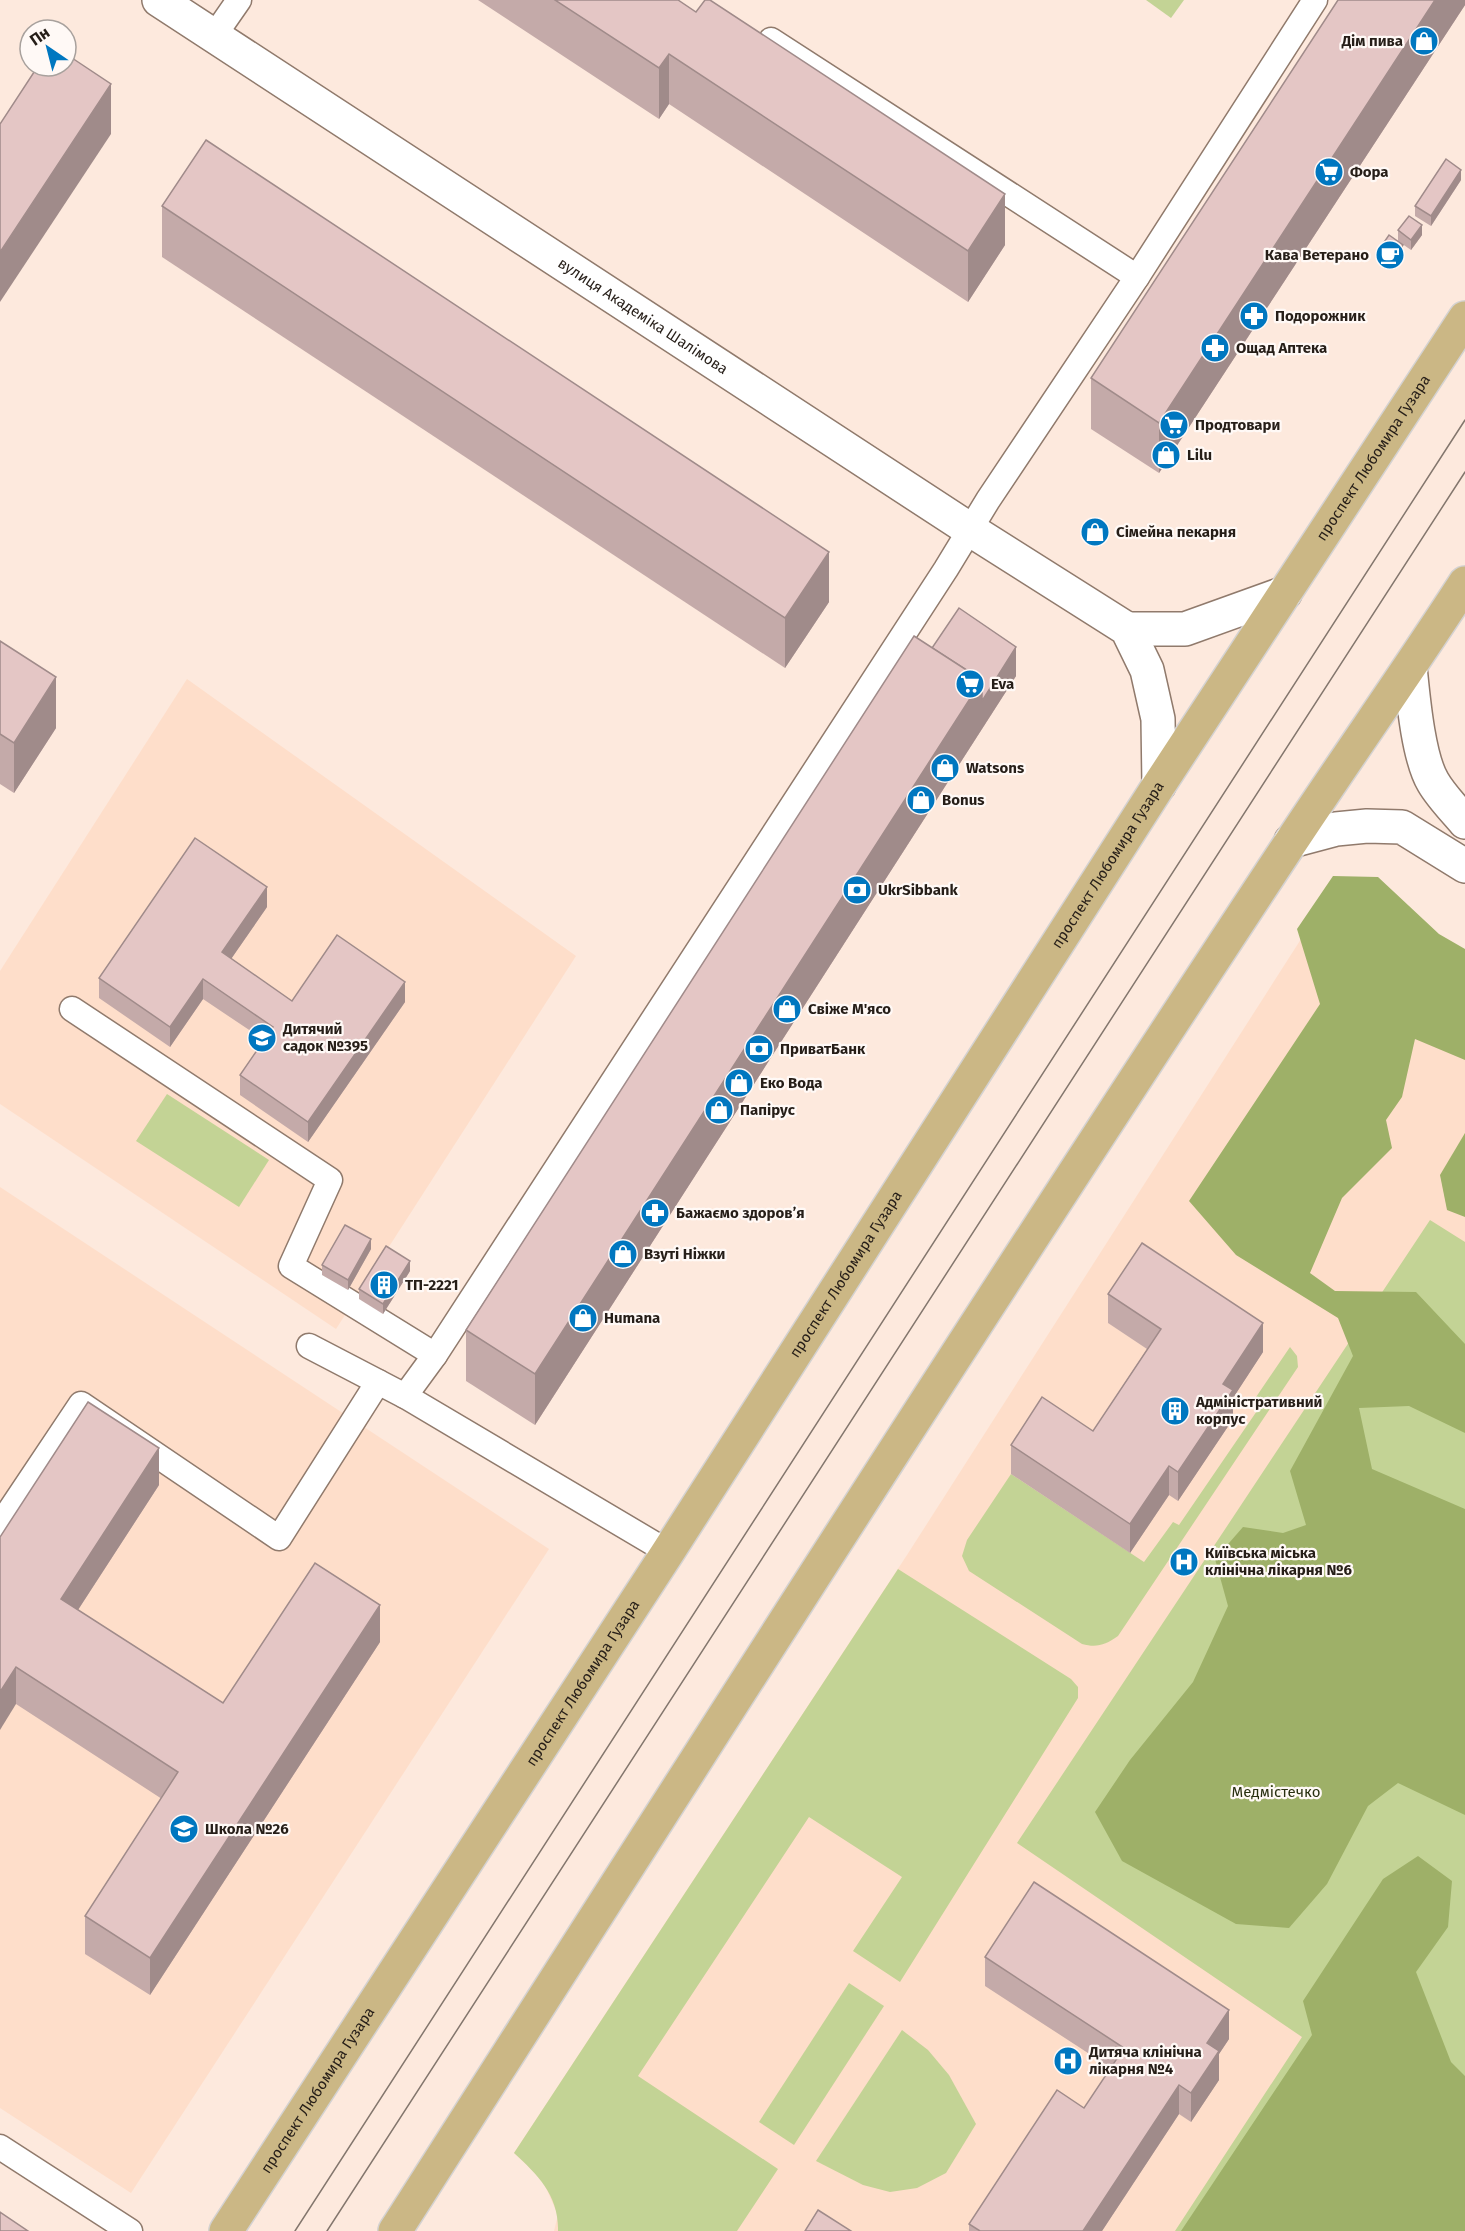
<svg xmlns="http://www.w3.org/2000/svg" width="1465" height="2231" font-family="'Fira Sans',sans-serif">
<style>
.built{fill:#fedeca}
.green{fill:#c3d395}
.forest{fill:#9eb068}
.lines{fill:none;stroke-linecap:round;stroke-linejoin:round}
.service-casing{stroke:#907a6c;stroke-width:27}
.tertiary-casing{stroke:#907a6c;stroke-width:36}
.primary-casing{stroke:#d4d2d1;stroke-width:36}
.service{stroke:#fff;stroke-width:24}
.tertiary{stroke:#fff;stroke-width:33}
.primary{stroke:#cbb785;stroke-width:33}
.tram{stroke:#83766d;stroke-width:1.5}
.wall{fill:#c4aaa9}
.shaded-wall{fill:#a08b8a}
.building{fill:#e4c6c5;stroke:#a08b8a;stroke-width:1.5}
.labels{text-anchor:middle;stroke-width:4.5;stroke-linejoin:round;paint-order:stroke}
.poi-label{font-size:15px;font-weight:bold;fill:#261e18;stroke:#fff9f6;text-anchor:start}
.street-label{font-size:15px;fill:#261e18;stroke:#fff9f6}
.park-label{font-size:15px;fill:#293011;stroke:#fff9f6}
</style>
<rect width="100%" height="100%" fill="#fde9dd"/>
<g class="built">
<path d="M 187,679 L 576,956 L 336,1329 L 0,1104 L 0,971 Z"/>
<path d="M 1335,886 L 1465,967 L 1465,2231 L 554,2231 L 558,2215 L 542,2179 L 514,2153 L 907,1555 Z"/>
<path d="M 0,1187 L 549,1549 L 131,2193 L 0,2108 Z"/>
</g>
<g class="green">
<path d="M 1146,0 L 1184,0 L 1171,18 Z"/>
<path d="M 167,1094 L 269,1160 L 239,1207 L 136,1141 Z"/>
<path d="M 1430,1220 L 1465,1242 L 1465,2231 L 1175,2231 L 1302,2037 L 1017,1843 Z"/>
<path d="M 1290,1347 L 1297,1356 L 1298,1367 L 1118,1636 C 1105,1645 1097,1648 1082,1644 L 969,1571 L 962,1556 L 967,1540 L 1011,1474 L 1144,1562 L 1173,1522 L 1179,1525 L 1261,1405 L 1254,1400 Z"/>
<path d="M 898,1569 L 1071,1679 L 1078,1687 L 1078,1698 L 900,1982 L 853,1951 L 902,1877 L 809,1817 L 638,2076 L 778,2169 L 737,2231 L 558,2231 C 559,2196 538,2175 514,2153 Z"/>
<path d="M 849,1983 L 884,2006 L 794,2145 L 759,2122 Z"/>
<path d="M 902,2030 L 928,2050 L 949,2075 L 976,2124 L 946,2173 L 917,2188 L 890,2192 L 863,2185 L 816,2161 Z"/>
</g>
<g class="forest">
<path d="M 1333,876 L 1378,877 L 1439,934 L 1465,949 L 1465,1060 L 1415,1039 L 1402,1097 L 1386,1120 L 1392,1148 L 1342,1198 L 1310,1273 L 1335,1291 L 1416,1292 L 1465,1344 L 1465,1433 L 1409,1406 L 1359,1408 L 1372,1469 L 1465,1509 L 1465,1815 L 1398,1783 L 1368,1806 L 1327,1884 L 1289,1928 L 1236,1924 L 1122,1861 L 1095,1812 L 1130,1760 L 1193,1682 L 1228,1606 L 1215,1559 L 1243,1527 L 1283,1533 L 1306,1525 L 1290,1471 L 1353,1356 L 1338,1318 L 1236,1255 L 1189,1201 L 1320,1004 L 1297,929 Z"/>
<path d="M 1465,1133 L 1465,1217 L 1447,1210 L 1440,1175 Z"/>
<path d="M 1418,1856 L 1452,1881 L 1448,1927 L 1416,1972 L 1451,2062 L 1465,2076 L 1465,2231 L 1181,2231 L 1312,2035 L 1303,2001 L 1383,1879 Z"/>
</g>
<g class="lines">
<g class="service-casing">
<g id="service">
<path d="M 214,36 L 239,0"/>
<path d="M 771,40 L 1137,277"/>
<path d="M 72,1009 L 330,1180 L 291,1266 L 435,1355"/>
<path d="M 309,1346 L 405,1396 L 668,1552"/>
<path d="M 405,1396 L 435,1355 L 946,569 L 988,500 L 1137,277 L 1315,0"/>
<path d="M 0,1525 L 81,1404 L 279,1538 L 378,1382"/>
<path d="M 0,2147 L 130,2231"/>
</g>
</g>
<g class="tertiary-casing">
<g id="tertiary">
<path id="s1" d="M 159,0 L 969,529 L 1127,629 L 1147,670 L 1158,719 L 1159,785"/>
<path d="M 1127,629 L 1185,629 L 1285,593"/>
<path d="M 1410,667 C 1413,696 1418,757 1433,782 C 1441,796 1454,809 1465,822"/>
<path d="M 1291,841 L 1336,829 L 1367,826 L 1402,827 L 1465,866"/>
</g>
</g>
<g class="primary-casing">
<g id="primary">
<path id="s2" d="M 226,2231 L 668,1552 L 1159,785 L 1465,318"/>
<path d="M 395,2231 C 691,1768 986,1304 1289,845 C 1347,757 1408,671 1465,583"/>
</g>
</g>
<use href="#service" class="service"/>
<use href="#tertiary" class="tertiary"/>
<use href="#primary" class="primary"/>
<g class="tram">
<path d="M 295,2231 L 1465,420"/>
<path d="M 327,2231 L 1465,472"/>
</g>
</g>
<g class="wall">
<path d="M 478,0 L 678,0 L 1005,245 L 968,302 L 669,104 L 659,119 Z"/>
<path d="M 1465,0 L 1465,5 L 1159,473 L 1091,429 L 1091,378 Z"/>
<path d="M 1461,180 L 1431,226 L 1415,216 L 1415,206 Z"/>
<path d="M 162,206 L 829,602 L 785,668 L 162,257 Z"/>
<path d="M 1398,230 L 1422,235 L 1411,250 L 1398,241 Z"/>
<path d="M 1380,248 L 1403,255 L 1393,268 L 1380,258 Z"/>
<path d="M 0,641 L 56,728 L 14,793 L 0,784 Z"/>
<path d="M 932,648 L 1016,676 L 535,1425 L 466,1381 L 466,1330 Z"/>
<path d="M 267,907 L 231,959 L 292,1001 L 405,1002 L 308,1142 L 240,1095 L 240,1075 L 264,1040 L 203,999 L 170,1047 L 99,998 L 99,978 Z"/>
<path d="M 371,1249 L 348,1290 L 322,1275 L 322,1265 Z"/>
<path d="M 410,1271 L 383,1314 L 359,1299 L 359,1289 Z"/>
<path d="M 1108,1294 L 1263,1352 L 1233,1398 L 1233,1419 L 1178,1501 L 1169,1495 L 1130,1553 L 1011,1474 L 1011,1445 L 1093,1431 L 1147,1349 L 1108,1323 Z"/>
<path d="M 159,1485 L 78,1610 L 223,1703 L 380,1642 L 150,1995 L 85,1954 L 85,1916 L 162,1799 L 16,1704 L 0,1537 Z"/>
<path d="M 985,1957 L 1229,2039 L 1219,2054 L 1219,2080 L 1191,2122 L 1179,2114 L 1102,2231 L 969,2231 L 969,2224 L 1084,2108 L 1111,2068 L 985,1986 Z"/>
</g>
<g class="shaded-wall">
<path d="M 1435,0 L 1465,0 L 1465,5 L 1159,473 L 1159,423 Z"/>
<path d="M 669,54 L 669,104 L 659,119 L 659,68 Z"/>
<path d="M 111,84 L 111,134 L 0,302 L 0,252 Z"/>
<path d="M 1461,170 L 1461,180 L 1431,226 L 1431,216 Z"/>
<path d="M 1005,194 L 1005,245 L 968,302 L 968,251 Z"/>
<path d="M 1422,225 L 1422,235 L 1411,250 L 1411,240 Z"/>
<path d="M 1403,245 L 1403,255 L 1393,268 L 1393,258 Z"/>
<path d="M 829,552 L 829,602 L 785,668 L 785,618 Z"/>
<path d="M 1016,647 L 1016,676 L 535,1425 L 535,1374 L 982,680 Z"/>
<path d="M 56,677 L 56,728 L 14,793 L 14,743 Z"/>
<path d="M 267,887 L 267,907 L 222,972 L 222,952 Z"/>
<path d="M 203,979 L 203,999 L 170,1047 L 170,1027 Z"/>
<path d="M 405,982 L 405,1002 L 308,1142 L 308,1122 Z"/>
<path d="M 371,1239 L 371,1249 L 348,1290 L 348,1280 Z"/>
<path d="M 410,1261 L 410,1271 L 383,1314 L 383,1304 Z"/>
<path d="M 1263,1323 L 1263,1352 L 1233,1398 L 1233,1419 L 1178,1501 L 1178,1472 L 1223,1384 Z"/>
<path d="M 159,1448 L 159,1485 L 61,1636 L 61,1599 Z"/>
<path d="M 1169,1466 L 1169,1495 L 1130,1553 L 1130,1524 Z"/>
<path d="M 380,1605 L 380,1642 L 150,1995 L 150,1958 Z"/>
<path d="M 16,1667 L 16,1704 L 0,1730 L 0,1692 Z"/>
<path d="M 1229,2010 L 1229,2039 L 1219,2054 L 1219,2080 L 1191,2122 L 1191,2093 L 1207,2043 Z"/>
<path d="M 1179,2085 L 1179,2114 L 1102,2231 L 1083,2231 Z"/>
</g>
<g class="building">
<path d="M 555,0 L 678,0 L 696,12 L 705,0 L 710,0 L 1005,194 L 968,251 L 669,54 L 659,68 Z"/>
<path d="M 1338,0 L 1435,0 L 1159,423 L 1091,378 Z"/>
<path d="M 66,54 L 111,84 L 0,252 L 0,124 L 38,66 L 66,66 Z"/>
<path d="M 206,140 L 829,552 L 785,618 L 162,206 Z"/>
<path d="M 1446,159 L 1461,170 L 1431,216 L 1415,206 Z"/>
<path d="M 1409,216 L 1422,225 L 1411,240 L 1398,230 Z"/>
<path d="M 1389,235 L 1403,245 L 1393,258 L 1380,248 Z"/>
<path d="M 959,608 L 1016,647 L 982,701 L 982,680 L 932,648 Z"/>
<path d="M 914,636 L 982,680 L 535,1374 L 466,1330 Z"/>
<path d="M 0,641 L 56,677 L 14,743 L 0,734 Z"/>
<path d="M 195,838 L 267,887 L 222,952 L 292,1001 L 337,935 L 405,982 L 308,1122 L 240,1075 L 273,1027 L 203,979 L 170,1027 L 99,978 Z"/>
<path d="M 345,1225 L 371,1239 L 348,1280 L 322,1265 Z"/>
<path d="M 1142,1243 L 1263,1323 L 1223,1384 L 1233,1390 L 1178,1472 L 1169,1466 L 1130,1524 L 1011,1445 L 1042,1397 L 1093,1431 L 1161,1329 L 1108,1294 Z"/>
<path d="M 386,1246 L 410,1261 L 383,1304 L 359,1289 Z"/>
<path d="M 88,1402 L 159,1448 L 61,1599 L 223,1703 L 315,1563 L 380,1605 L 150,1958 L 85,1916 L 178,1772 L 16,1667 L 0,1692 L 0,1537 Z"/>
<path d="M 1034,1882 L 1229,2010 L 1207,2043 L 1219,2051 L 1191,2093 L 1179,2085 L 1083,2231 L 980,2231 L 969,2224 L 1057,2090 L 1084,2108 L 1124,2048 L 985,1957 Z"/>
<path d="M 818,2210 L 851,2231 L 805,2231 Z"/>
<path d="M 0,2212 L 28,2231 L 0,2231 Z"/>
</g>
<defs>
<g id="shop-disc" transform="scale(1.5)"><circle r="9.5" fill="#0077c0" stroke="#fff9f6"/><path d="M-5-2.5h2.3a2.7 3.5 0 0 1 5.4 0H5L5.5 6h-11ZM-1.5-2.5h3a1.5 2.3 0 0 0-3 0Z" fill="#fff"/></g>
<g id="supermarket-disc" transform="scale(1.5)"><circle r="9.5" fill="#0077c0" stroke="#fff9f6"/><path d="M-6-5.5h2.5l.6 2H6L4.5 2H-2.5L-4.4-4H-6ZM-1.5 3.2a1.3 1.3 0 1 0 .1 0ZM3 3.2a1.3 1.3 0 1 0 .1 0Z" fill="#fff"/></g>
<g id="cafe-disc" transform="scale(1.5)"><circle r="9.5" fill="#0077c0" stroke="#fff9f6"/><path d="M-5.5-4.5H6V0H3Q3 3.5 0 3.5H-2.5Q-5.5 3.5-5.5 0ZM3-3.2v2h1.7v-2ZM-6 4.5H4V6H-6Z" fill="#fff"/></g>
<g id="pharmacy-disc" transform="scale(1.5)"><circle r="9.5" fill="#0077c0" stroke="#fff9f6"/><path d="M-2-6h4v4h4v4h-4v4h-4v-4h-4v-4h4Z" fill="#fff"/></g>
<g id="bank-disc" transform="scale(1.5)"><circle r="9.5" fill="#0077c0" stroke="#fff9f6"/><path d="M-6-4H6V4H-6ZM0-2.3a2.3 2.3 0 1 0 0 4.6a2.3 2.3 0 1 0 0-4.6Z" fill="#fff"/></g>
<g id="school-disc" transform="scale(1.5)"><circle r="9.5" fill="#0077c0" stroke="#fff9f6"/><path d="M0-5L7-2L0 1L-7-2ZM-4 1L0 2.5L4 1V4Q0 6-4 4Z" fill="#fff"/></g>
<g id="building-disc" transform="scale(1.5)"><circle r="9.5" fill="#0077c0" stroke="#fff9f6"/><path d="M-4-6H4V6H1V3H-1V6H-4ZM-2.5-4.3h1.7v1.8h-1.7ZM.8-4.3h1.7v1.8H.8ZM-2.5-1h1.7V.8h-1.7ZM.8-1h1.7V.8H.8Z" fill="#fff"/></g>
<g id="hospital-disc" transform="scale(1.5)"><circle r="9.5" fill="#0077c0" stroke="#fff9f6"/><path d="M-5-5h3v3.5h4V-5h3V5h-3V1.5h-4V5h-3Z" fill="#fff"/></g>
</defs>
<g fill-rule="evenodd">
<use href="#shop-disc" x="1424" y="41"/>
<use href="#supermarket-disc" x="1329" y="172"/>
<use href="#cafe-disc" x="1390" y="255"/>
<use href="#pharmacy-disc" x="1254" y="316"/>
<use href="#pharmacy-disc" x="1215" y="348"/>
<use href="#supermarket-disc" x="1174" y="425"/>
<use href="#shop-disc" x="1166" y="455"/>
<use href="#shop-disc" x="1095" y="532"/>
<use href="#supermarket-disc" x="970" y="684"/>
<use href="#shop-disc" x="945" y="768"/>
<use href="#shop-disc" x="921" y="800"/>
<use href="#bank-disc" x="857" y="890"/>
<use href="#shop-disc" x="787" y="1009"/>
<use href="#school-disc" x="262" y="1038"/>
<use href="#bank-disc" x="759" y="1049"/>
<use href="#shop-disc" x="739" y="1083"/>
<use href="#shop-disc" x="719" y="1110"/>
<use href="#pharmacy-disc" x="655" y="1213"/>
<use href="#shop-disc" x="623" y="1254"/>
<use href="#building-disc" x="384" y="1285"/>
<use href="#shop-disc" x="583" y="1318"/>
<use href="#building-disc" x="1175" y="1411"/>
<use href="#hospital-disc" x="1184" y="1562"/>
<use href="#school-disc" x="184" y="1829"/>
<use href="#hospital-disc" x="1068" y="2061"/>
</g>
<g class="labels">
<g class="poi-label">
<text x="1403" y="46" text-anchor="end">Дім пива</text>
<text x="1350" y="177">Фора</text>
<text x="1369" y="260" text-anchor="end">Кава Ветерано</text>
<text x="1275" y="321">Подорожник</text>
<text x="1236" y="353">Ощад Аптека</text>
<text x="1195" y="430">Продтовари</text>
<text x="1187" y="460">Lilu</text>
<text x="1116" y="537">Сімейна пекарня</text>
<text x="991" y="689">Eva</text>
<text x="966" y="773">Watsons</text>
<text x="942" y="805">Bonus</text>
<text x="878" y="895">UkrSibbank</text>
<text x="808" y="1014">Свіже М'ясо</text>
<text x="283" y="1034">Дитячий<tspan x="283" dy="17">садок №395</tspan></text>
<text x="780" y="1054">ПриватБанк</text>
<text x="760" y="1088">Еко Вода</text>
<text x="740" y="1115">Папірус</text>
<text x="676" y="1218">Бажаємо здоровʼя</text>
<text x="644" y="1259">Взуті Ніжки</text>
<text x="405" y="1290">ТП-2221</text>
<text x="604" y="1323">Humana</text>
<text x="1196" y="1407">Адміністративний<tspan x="1196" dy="17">корпус</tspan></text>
<text x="1205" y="1558">Київська міська<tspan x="1205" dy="17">клінічна лікарня №6</tspan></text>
<text x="205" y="1834">Школа №26</text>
<text x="1089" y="2057">Дитяча клінічна<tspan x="1089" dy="17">лікарня №4</tspan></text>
</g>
<g class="street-label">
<text dy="5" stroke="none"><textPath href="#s1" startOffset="578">вулиця Академіка Шалімова</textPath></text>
<text dy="5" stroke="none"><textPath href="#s2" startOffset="2112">проспект Любомира Гузара</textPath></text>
<text dy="5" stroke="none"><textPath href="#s2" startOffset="1626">проспект Любомира Гузара</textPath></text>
<text dy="5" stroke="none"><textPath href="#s2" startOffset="1140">проспект Любомира Гузара</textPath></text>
<text dy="5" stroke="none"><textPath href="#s2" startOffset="654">проспект Любомира Гузара</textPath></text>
<text dy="5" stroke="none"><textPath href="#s2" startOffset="168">проспект Любомира Гузара</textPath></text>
</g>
<g class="park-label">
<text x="1276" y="1797">Медмістечко</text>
</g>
</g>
<g transform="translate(48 48) rotate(325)"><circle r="28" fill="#fff9f6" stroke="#a8a19d" stroke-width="1.5"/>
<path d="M0-4.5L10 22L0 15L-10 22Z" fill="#0077c0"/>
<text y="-9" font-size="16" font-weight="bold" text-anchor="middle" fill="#261e18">Пн</text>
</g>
</svg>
